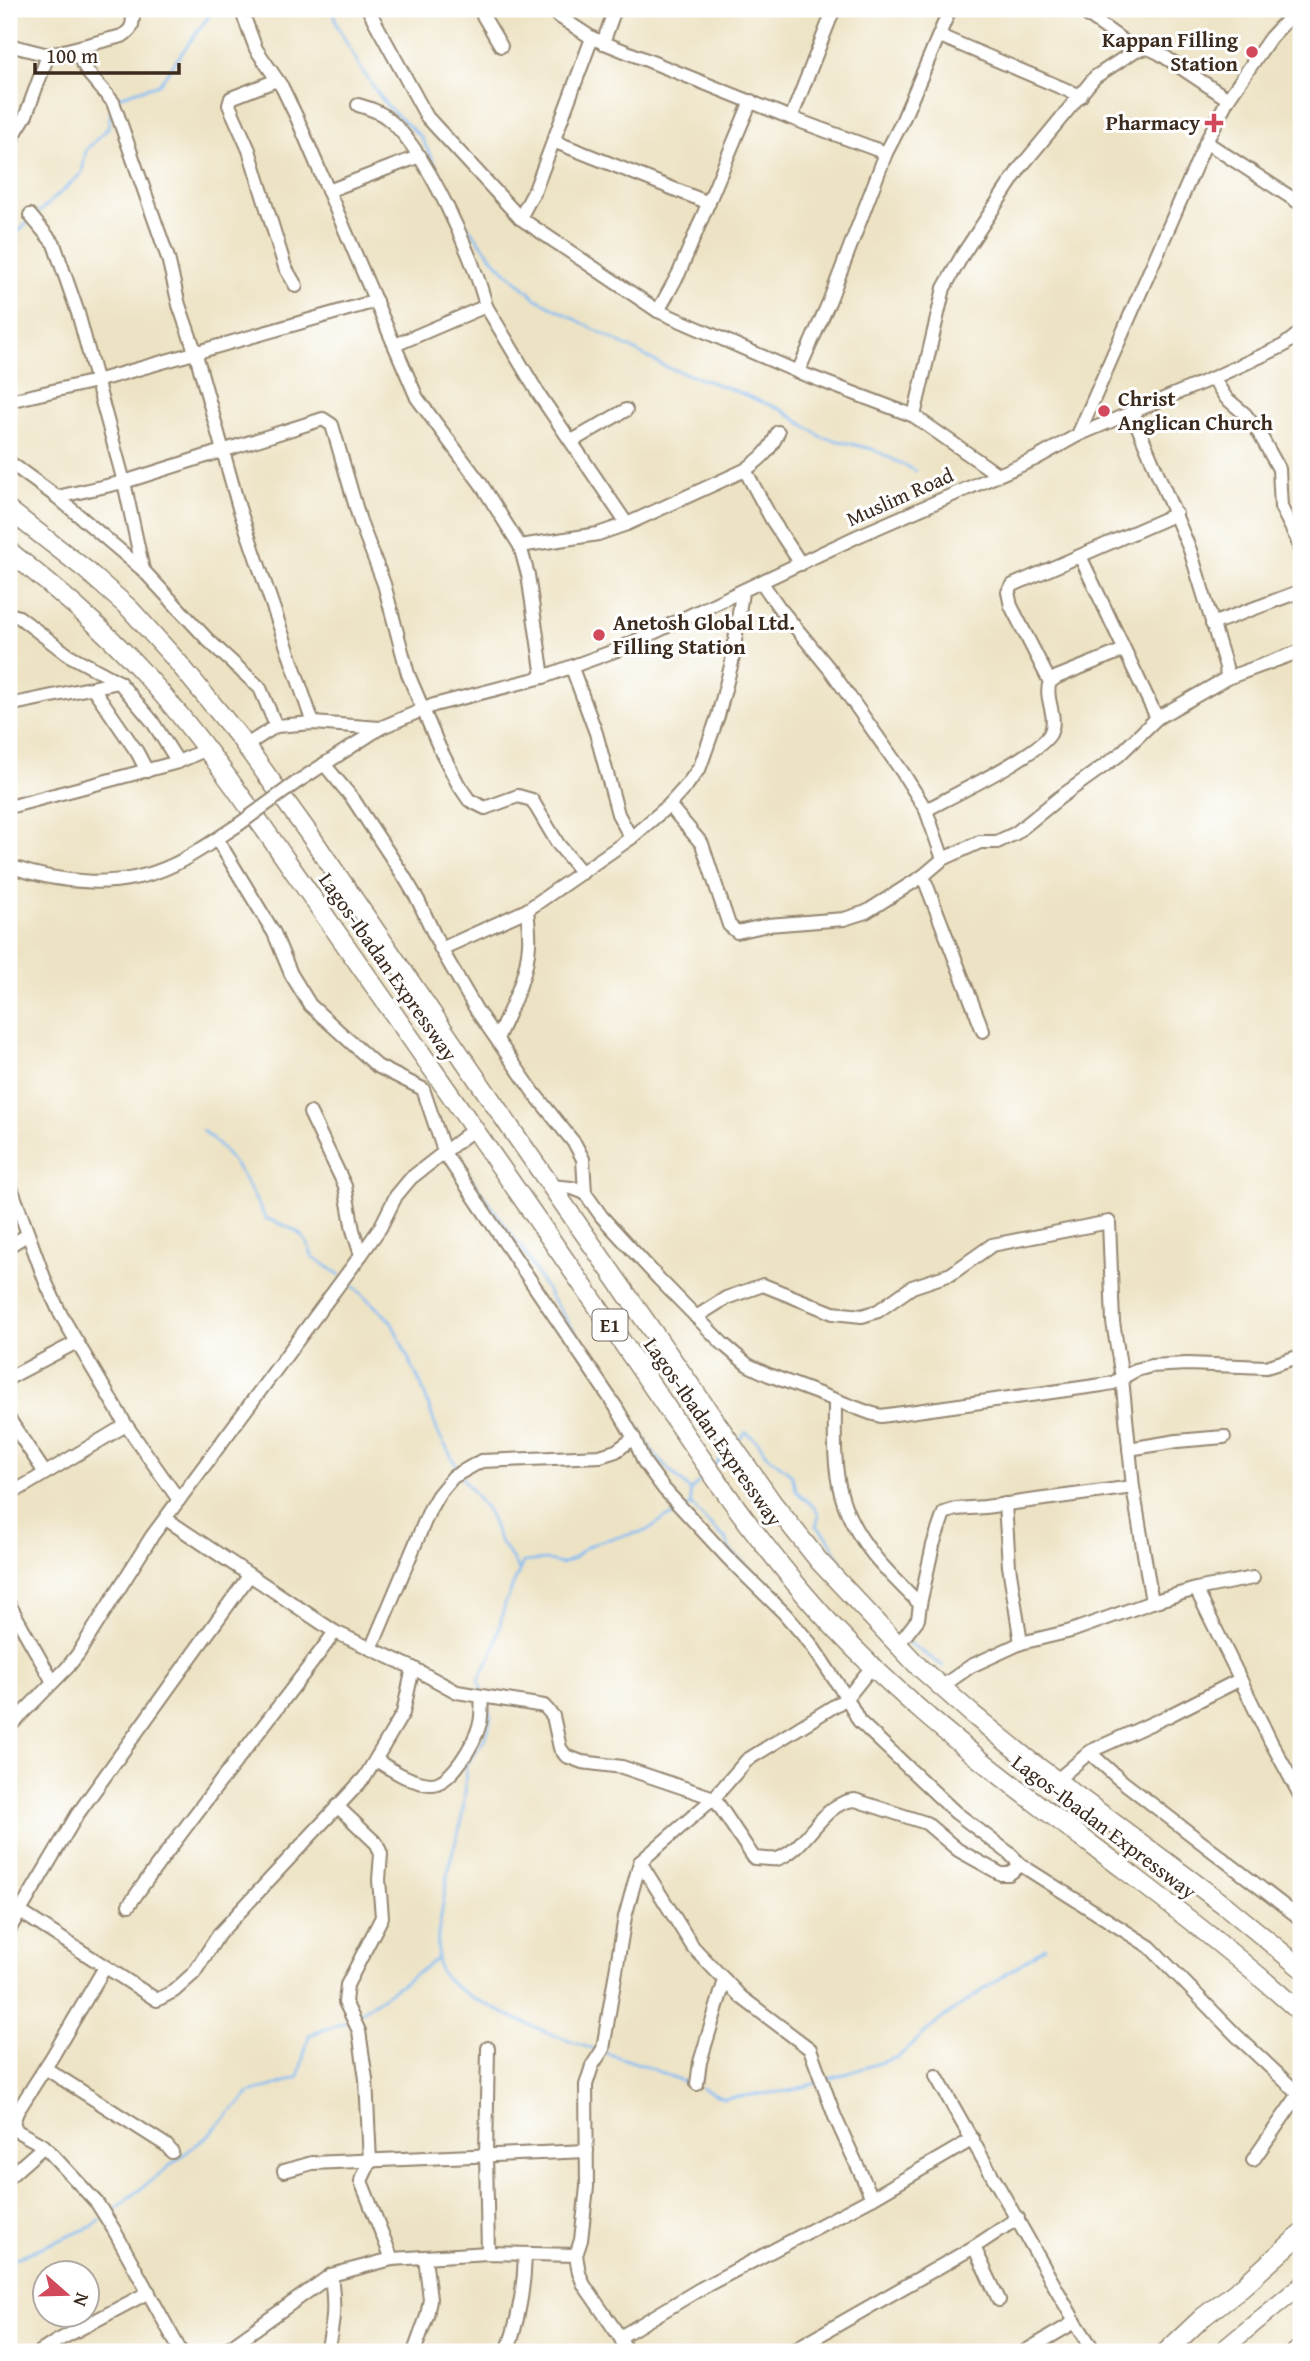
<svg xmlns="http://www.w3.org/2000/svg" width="1310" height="2361" font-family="'Gentium Book Plus',serif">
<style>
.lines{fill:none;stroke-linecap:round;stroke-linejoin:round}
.stream{stroke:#82bbf3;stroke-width:2.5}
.minor-casing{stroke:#948671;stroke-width:16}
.major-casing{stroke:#948671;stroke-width:19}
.highway-casing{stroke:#948671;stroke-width:21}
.minor{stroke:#fff;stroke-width:12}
.major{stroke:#fff;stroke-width:16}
.highway{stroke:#fff;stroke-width:18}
.minor-bridge-casing{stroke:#948671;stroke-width:16;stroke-linecap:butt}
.minor-bridge{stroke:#fff;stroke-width:12}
.poi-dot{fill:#d1495b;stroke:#fff;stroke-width:2.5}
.labels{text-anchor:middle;stroke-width:6;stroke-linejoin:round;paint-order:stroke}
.shield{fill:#fff;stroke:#766a62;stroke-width:2}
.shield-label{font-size:19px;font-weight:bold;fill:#3b2a1e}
.poi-label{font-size:21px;font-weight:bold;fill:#3b2a1e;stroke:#fff;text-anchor:end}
.street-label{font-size:21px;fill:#3b2a1e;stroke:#fff}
</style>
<rect width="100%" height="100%" fill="#fff"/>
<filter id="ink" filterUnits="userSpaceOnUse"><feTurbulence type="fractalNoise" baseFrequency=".0143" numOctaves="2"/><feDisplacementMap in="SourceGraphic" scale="14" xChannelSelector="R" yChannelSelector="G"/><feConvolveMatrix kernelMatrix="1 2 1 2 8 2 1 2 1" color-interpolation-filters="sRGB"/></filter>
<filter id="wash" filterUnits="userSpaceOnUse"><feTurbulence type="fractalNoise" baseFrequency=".00686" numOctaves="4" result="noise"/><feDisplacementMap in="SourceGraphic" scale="28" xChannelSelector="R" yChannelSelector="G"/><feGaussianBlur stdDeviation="1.57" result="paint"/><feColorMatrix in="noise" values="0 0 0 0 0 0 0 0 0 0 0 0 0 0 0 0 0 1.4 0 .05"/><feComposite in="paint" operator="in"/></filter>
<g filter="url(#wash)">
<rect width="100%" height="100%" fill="#ede3c4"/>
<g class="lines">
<g class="stream">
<path d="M 332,9 L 338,27 L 363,72 L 387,106 L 421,137 L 465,223 L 496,262 L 535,298 L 666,367 L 728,388 L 782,410 L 822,437 L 872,449 L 916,471"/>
<path d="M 115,98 L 159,84 L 214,9"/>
<path d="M 37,214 L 82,173 L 86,150 L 108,128 L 111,110"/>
<path d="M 17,233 L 29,221"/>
<path d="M 202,1130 C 232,1153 248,1184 265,1218 C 288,1227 305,1229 312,1256 L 340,1275"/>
<path d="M 453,1153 L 523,1250 L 550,1296 L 597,1363 L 656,1457 L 690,1490"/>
<path d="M 348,1281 L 391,1321 L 422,1387 L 438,1433 L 458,1468"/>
<path d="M 739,1440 L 746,1432 L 758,1442 L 766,1454 L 791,1474 L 797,1492 L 815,1508 L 819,1516 L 816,1526 L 827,1536 L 853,1584 L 868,1601"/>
<path d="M 715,1465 L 727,1452"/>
<path d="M 462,1477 L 489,1514 L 499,1540 L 519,1569"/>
<path d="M 691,1504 L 707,1522 L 726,1539 L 729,1549 L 765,1583"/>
<path d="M 688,1507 L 691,1504 L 690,1491 L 705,1475"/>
<path d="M 906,1641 L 943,1666"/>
<path d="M 482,1691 L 479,1680 L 494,1649 L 505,1604 L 523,1562 L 545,1560 L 561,1564 L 573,1559 L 586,1547 L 600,1541 L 646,1531 L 665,1518 L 680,1513"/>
<path d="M 437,1959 C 439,1964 439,1970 442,1974 C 457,1998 566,2041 596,2050"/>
<path d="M 357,2015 L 437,1959 L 438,1934 L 450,1861 L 462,1820 L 465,1793 L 466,1765 L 484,1740 L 491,1718 L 487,1704"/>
<path d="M 606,2053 L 642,2065 L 694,2086"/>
<path d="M 826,2080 L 898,2057 L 936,2023 L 1045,1947"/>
<path d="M 701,2088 L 724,2098 L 789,2091 L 817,2083"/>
<path d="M 109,2214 L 206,2137 L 250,2093 L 298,2078 L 309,2035 L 349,2021"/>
<path d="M 9,2261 L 93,2226 L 101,2220"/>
</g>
</g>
</g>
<g filter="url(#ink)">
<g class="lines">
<g class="minor-casing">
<g id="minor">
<path d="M 241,9 L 256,49 L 282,87 L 297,118 L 417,398 L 481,484 L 520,546 L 528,575 L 543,677"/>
<path d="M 368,9 L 427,117 L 520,218 L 658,311 L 798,372 L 914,416 L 997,474"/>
<path d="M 479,9 L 501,46"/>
<path d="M 551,9 L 554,13 L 592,38 L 791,118 L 886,153"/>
<path d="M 1079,9 L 1136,50"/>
<path d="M 940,36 L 1081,96"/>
<path d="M 603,43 L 615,9"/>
<path d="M 9,45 L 48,55 L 122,36 C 134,29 133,22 133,9"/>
<path d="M 74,49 L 89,74 L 113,102 L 168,258 L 179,305 L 195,351 L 239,508 L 313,723"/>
<path d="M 277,80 L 231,98 L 229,105 L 249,150 L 285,267 L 296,286"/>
<path d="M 358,105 C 368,108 379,111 387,118 C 425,147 475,260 486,306 L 395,345"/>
<path d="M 791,118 L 834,9"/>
<path d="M 553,141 L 709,203"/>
<path d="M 1206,142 L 1301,204"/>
<path d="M 9,143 L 26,115 L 48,55"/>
<path d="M 328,191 L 420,156"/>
<path d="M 30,215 L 54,244 L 78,313 L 124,482 L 143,570"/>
<path d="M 520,218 L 535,190 L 592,38"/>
<path d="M 486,306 L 538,393 L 627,524"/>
<path d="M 658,311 L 679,273 L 751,101"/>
<path d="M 798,372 L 829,302 L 886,153 L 901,124 L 950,9"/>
<path d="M 1213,378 L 1226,398 L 1245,414 L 1259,433 L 1279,469 L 1281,507 L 1297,539 L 1301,554"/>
<path d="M 9,401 L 96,381 L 376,301"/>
<path d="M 1132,413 L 1190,550 L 1226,667 L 1227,678"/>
<path d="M 914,416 L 944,288 L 963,254 L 1020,168 L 1095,77 L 1136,50 L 1148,48 L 1159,53 L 1228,99"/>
<path d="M 1078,435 L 1213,378 L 1283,346 L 1301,332"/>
<path d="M 572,441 L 626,410"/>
<path d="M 9,462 L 57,497 L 143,570 L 208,640 L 260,688 L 276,726"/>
<path d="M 745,470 L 772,520 L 801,564"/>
<path d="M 57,497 L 124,482 L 323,419 L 332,425 L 360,521 L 384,584 L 408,674 L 439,747 L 458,784 L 469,800 L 485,808 L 518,796 L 532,800 L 558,844 L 582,873"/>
<path d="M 520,546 L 598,534 L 627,524 L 745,470 C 761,459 771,450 778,432"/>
<path d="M 1080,556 L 1157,718"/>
<path d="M 762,583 L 778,606 L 832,672 L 903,773 L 926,810 L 943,859"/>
<path d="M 9,614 L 19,617 L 67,654 L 119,682 L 152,721 L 178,762"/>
<path d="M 1212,624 L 1301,591"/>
<path d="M 572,668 L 596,733 L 618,814 L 631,838"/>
<path d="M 1050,682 L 1057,677 L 1124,650"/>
<path d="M 93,688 L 137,752 L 147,771"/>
<path d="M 9,705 L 119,682"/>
<path d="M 245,746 L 276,726 L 313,723 L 380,728"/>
<path d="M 324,764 L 353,799 L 403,875 L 418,900 L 441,949 L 477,1011 L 534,1093 L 575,1144 L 583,1159 L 585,1193"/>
<path d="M 297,782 L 380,728 L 434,705 L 543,677 L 617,650 L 858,536 L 1035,459 L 1078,435 L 1206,142 L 1228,99 L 1270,38 L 1297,9"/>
<path d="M 669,805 L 702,844 L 729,925 L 737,932 L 768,925 L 844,919 L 866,912 L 923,876 L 943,859 L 980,842 L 997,842 L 1016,833 L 1059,798 L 1119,755 L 1157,718 L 1227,678 L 1301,651"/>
<path d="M 9,807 L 178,762 L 207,749"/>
<path d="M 926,810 C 950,797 1039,754 1050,734 C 1059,716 1043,697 1050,682 L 1011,606 L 1008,592 L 1013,585 L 1176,514"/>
<path d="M 217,839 L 274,933 L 291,974 L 310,1005 L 377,1066 L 423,1089 L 445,1154 L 616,1407 L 634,1438 L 644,1462 L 664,1489 L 729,1559 L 784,1613 L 810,1643 L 847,1698 L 859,1721 L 955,1812 L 1009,1853 L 1021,1865 L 1150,1947 L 1236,2035 L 1301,2096"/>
<path d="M 9,866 C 61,884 121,890 173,865 C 196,854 216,839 238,825"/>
<path d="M 923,876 L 983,1031"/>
<path d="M 441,949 L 527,910 L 631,838 L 669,805 L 687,785 L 700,767 L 718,716 L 732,662 L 742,592"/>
<path d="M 497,1039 C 510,1009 527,978 529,944 C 530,933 528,921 527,910"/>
<path d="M 310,1113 L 345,1186 L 353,1230 L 361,1255"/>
<path d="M 9,1182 L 46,1283 L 61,1315 L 126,1425 L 179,1500"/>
<path d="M 551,1186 L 572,1188 L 585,1193 L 602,1217 L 659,1279 L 723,1344 L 748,1365 L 769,1375 L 870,1413 L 881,1416 L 1102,1385 L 1113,1383 L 1136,1370 L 1151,1366 L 1187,1364 L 1266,1367 L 1301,1356"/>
<path d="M 9,1246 L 27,1235"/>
<path d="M 696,1317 L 726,1298 L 763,1285 L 833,1313 L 862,1316 L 878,1311 L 912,1287 L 951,1274 L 992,1245 L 1109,1222 L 1113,1322 L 1122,1378 L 1133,1487 L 1152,1602"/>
<path d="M 9,1378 L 77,1342"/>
<path d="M 835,1401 C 835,1431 833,1464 841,1494 C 853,1539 887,1572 920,1604 L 918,1619 L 898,1645"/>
<path d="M 9,1419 L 45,1473"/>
<path d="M 1129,1449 L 1177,1441 L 1224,1437"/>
<path d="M 9,1495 L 126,1425"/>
<path d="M 1005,1504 L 1009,1566 L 1021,1643"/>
<path d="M 166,1519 L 335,1632 L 413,1668 L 457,1692 L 544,1706 L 553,1716 L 560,1748 L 566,1756 L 582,1762 L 622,1767 L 714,1798 L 754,1858 C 761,1858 771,1860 777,1859 C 808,1849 821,1802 855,1800 L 926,1823 L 958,1850 L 1001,1874 L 1009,1874 L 1021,1865"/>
<path d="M 1196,1589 L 1271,1742 L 1301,1797"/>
<path d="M 9,1604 L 53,1682"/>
<path d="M 920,1604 L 933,1545 L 944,1513 L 956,1509 L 985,1507 L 1133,1487"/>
<path d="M 371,1649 L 430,1509 L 438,1495 L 453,1477 L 481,1461 L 600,1456 L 616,1451 L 634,1438"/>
<path d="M 941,1687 L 971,1666 L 1021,1643 L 1071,1631 L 1152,1602 L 1196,1589 L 1253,1578"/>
<path d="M 9,1727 L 67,1668 L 78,1654 L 152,1536 L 361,1255 L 380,1228 L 396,1196 L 411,1178 L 474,1129"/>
<path d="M 1089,1752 L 1118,1778 L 1301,1919"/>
<path d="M 376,1760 C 392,1770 411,1783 431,1784 C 452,1784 475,1742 480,1723 C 482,1715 481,1705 482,1696"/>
<path d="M 1057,1780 L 1091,1751 L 1168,1716 L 1239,1680"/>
<path d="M 337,1806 L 377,1844 L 381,1854 L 379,1880 L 382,1917 L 347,1985 L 345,2002 L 359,2031 L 366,2079 L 370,2162 L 361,2181 L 392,2259"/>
<path d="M 640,1862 L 693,1947 L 741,1997 L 810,2049 L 835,2117 L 872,2198"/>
<path d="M 129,1905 C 194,1811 267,1724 335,1632"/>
<path d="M 19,1911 L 157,2000 L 174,1991 L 194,1973 L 219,1934 L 365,1777 L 403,1713 L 413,1668"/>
<path d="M 9,1930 L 77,1815 L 249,1576"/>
<path d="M 105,1967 L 52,2057 L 17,2112 L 13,2123 L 17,2131 L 44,2146 L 97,2203 L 114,2230 L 181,2352"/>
<path d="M 488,2048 L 486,2155 L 488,2253"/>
<path d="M 45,2068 L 166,2145 L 172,2152"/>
<path d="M 936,2076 L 1075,2322 L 1095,2352"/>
<path d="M 697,2084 L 700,2062 L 725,1980"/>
<path d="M 1253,2160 L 1299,2094"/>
<path d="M 284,2171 L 312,2163 L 587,2151"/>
<path d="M 9,2177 L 44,2146"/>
<path d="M 974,2247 L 999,2300"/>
<path d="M 620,2337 L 700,2289 L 872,2198 L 973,2139"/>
<path d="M 40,2352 L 57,2341 L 149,2292"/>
<path d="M 223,2352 L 331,2275 L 392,2259 L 488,2253 L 576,2255"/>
<path d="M 327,2352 C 334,2320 335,2308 331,2275"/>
<path d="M 414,2352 L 427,2316 L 430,2299 L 425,2257"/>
<path d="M 507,2352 C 519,2320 524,2290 525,2255"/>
<path d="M 627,2352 L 620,2337 L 584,2285 L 579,2273 L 576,2255 L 581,2240 L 587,2187 L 586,2085 L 592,2066 L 603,2049 L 625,1917 L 640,1862 L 714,1798 L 747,1760 L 847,1698 L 871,1668"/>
<path d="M 790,2352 L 974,2247 L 1018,2218"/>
<path d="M 1024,2352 L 1075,2322"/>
</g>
</g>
<g class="major-casing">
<path id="major" d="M 1220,2352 L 1301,2285"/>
</g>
<g class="highway-casing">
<g id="highway">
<path d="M 9,510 L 86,570 L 130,609 L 176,660 L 240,738 L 312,838 L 516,1136 L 772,1502 L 819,1561 L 919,1667 L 971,1713 L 1026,1758 L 1227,1907 L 1301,1968"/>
<path d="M 9,551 C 55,588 101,626 141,670 C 212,748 269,837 330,923 C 425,1058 519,1193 613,1329 C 671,1413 726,1499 791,1578 C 885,1695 1006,1780 1125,1870 C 1185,1916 1245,1962 1301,2013"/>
<path d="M 1166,2352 L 1203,2317 L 1242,2287 L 1301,2234"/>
<path d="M 1296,2352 L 1301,2349"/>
</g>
</g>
<use href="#minor" class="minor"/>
<use href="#major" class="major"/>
<use href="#highway" class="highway"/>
<g class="minor-bridge-casing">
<path id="minor-bridge" d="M 238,825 L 297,782"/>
</g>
<use href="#minor-bridge" class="minor-bridge"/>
</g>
</g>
<g class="poi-dot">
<circle cx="1252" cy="52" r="7"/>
<path d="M1210.5 112.5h7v7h7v7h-7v7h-7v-7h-7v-7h7z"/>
<circle cx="1104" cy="411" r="7"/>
<circle cx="599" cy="635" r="7"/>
</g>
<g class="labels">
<rect class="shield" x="592.5" y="1309.5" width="35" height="31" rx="5"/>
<g class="shield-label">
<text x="610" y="1332">E1</text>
</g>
<g class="poi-label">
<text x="1238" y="47">Kappan Filling<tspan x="1238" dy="24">Station</tspan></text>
<text x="1200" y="130">Pharmacy</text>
<text x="1118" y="406" text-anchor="start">Christ<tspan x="1118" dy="24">Anglican Church</tspan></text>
<text x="613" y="630" text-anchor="start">Anetosh Global Ltd.<tspan x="613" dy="24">Filling Station</tspan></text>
</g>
<g class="street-label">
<text transform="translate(900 497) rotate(-24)" y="7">Muslim Road</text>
<text transform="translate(388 967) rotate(55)" y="7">Lagos-Ibadan Expressway</text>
<text transform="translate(713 1432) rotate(55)" y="7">Lagos-Ibadan Expressway</text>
<text transform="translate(1104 1827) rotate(37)" y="7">Lagos-Ibadan Expressway</text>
</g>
</g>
<rect width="1310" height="2361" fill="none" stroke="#fff" stroke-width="35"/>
<g transform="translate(66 2294) rotate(110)"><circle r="33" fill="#ffffff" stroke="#b1aaa5" stroke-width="2"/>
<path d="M0-5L12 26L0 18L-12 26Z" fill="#d1495b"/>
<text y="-10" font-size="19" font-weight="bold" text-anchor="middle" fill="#3b2a1e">N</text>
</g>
<path d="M35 63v10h144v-10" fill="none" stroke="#3b2a1e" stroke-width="3.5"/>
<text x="46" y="63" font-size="21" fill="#3b2a1e" stroke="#ffffff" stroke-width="5" paint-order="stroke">100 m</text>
</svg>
